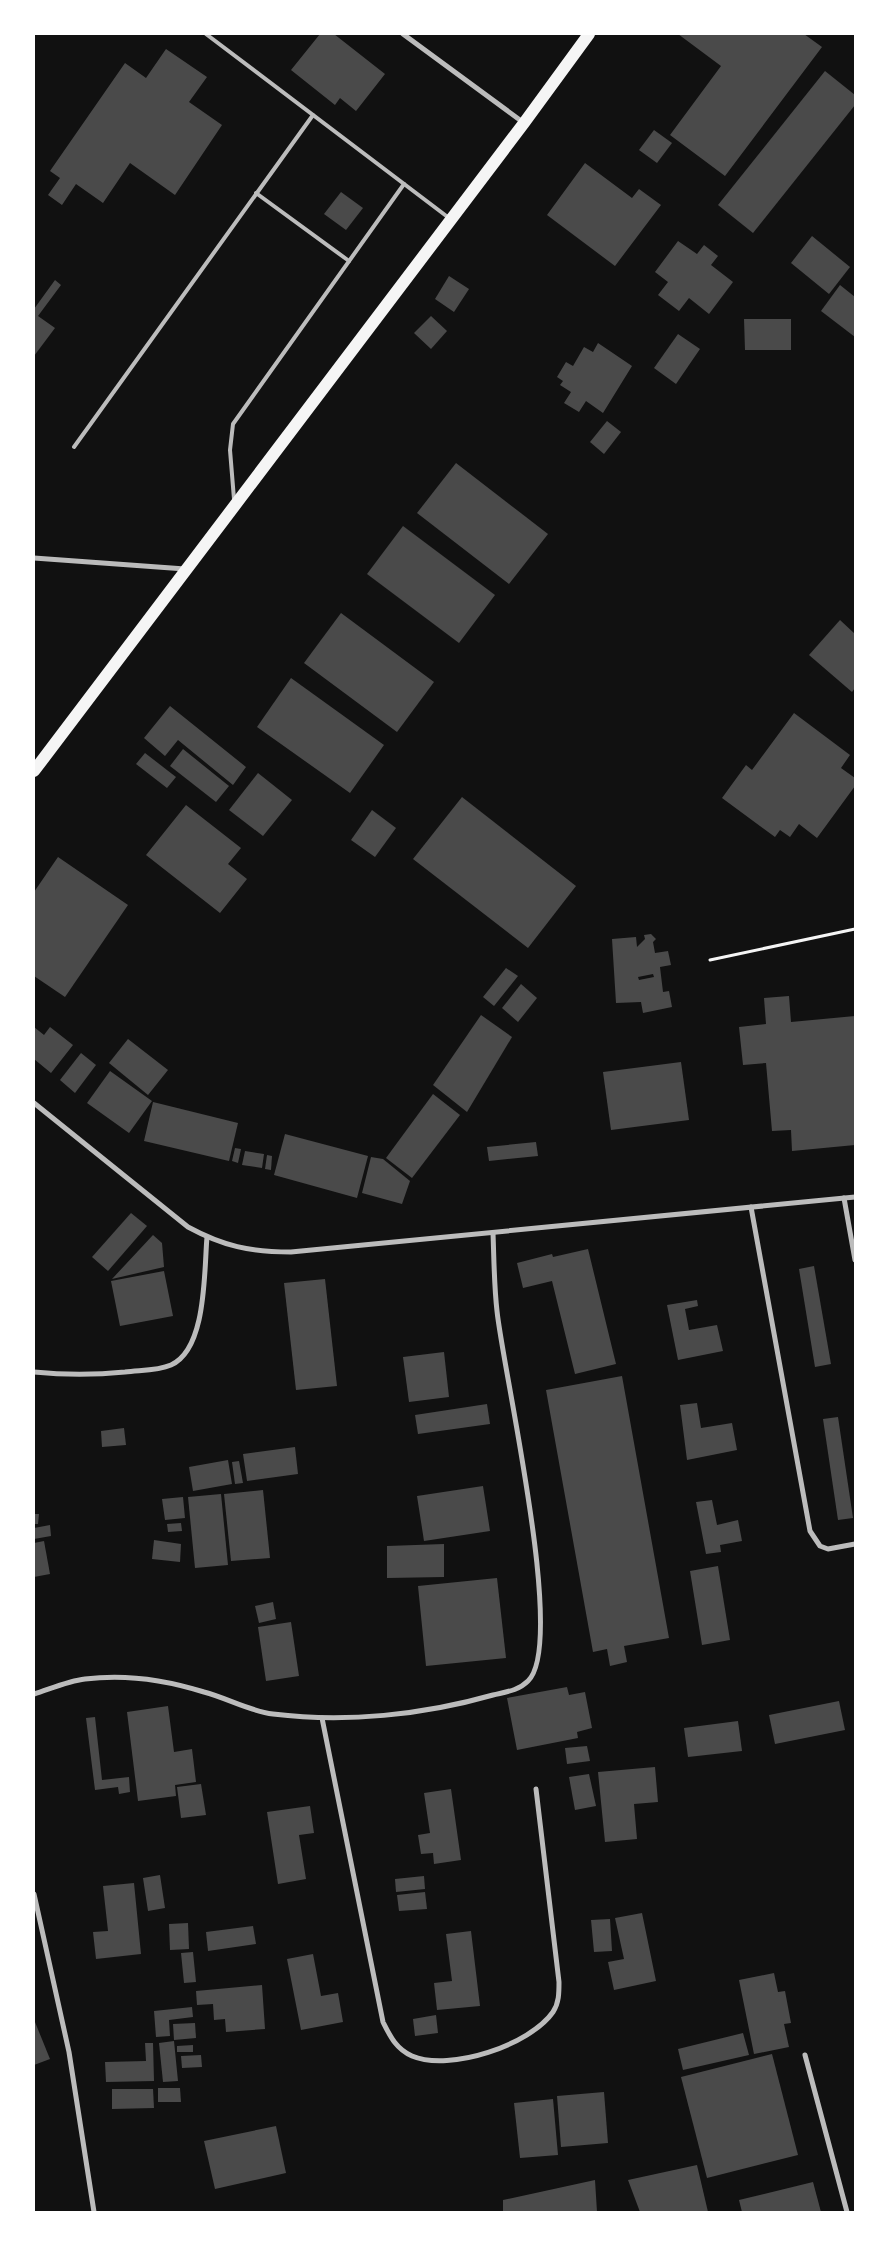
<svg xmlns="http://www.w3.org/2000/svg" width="889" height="2246" font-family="Manrope,sans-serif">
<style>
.building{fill:#4a4a4a;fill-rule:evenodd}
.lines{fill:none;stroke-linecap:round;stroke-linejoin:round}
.path{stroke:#f5f5f5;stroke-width:3}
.service{stroke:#bcbcbc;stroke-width:4}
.minor{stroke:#bcbcbc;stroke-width:5}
.primary{stroke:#f5f5f5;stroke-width:12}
</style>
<rect width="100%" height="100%" fill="#111"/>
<g class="building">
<path d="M 320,34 L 334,34 L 385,74 L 356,111 L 340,98 L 335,105 L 291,70 Z"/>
<path d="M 678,34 L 804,34 L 822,47 L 725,176 L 670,135 L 721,66 Z"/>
<path d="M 166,49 L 207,77 L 189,102 L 222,125 L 175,195 L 130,163 L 103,203 L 76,184 L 62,205 L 48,195 L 60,178 L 50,171 L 125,63 L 146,78 Z"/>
<path d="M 825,71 L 855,95 L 855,105 L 753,233 L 718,205 Z"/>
<path d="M 654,130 L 672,143 L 657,163 L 639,150 Z"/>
<path d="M 585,163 L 632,198 L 639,189 L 661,205 L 615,266 L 547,215 Z"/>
<path d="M 341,192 L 363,208 L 346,230 L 324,214 Z"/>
<path d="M 812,236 L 850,267 L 829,294 L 791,263 Z"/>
<path d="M 678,241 L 697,254 L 704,245 L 718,256 L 711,265 L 733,282 L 709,314 L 689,298 L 679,311 L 658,295 L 668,282 L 655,272 Z"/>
<path d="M 449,276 L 469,289 L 454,312 L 435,299 Z"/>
<path d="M 55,280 L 61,285 L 38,316 L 55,328 L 34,356 L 34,309 Z"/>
<path d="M 840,285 L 855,297 L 855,337 L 821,311 Z"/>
<path d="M 431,316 L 447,331 L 431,349 L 414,333 Z"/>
<path d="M 744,319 L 791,319 L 791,350 L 745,350 Z"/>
<path d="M 678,334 L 700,349 L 676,384 L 654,368 Z"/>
<path d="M 598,343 L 632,366 L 603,413 L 586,401 L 579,412 L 564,403 L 571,392 L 560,385 L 563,381 L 557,377 L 566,362 L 573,366 L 584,347 L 593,352 Z"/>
<path d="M 607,421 L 621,432 L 604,454 L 590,442 Z"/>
<path d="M 456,463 L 548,534 L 509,584 L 417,513 Z"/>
<path d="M 403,526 L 495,595 L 459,643 L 367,574 Z"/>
<path d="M 341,613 L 434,682 L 397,732 L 304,663 Z"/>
<path d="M 840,620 L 855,634 L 855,688 L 852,692 L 809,655 Z"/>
<path d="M 291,678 L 384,745 L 350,793 L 257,727 Z"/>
<path d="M 170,706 L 246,767 L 233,785 L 178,740 L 165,756 L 144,738 Z"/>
<path d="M 794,713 L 850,755 L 841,768 L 855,778 L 855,786 L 817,838 L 799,824 L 790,837 L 780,830 L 775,837 L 722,798 L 746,765 L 752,770 Z"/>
<path d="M 183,749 L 229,786 L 216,802 L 170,766 Z"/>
<path d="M 145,753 L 176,777 L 167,788 L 136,764 Z"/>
<path d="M 258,773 L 292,800 L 263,836 L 229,810 Z"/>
<path d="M 462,797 L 576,886 L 528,948 L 413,859 Z"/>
<path d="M 186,805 L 241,848 L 228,864 L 247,879 L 220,913 L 146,855 Z"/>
<path d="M 372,810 L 396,828 L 375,857 L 351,840 Z"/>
<path d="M 58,857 L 128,905 L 65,997 L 34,976 L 34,892 Z"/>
<path d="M 651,934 L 656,939 L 653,942 L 655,953 L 668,951 L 671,965 L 660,967 L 663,992 L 669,991 L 672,1007 L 643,1013 L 641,1002 L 616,1003 L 612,939 L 636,937 L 637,947 L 645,939 L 644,935 ZM 653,974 L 654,977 L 639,980 L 638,977 Z"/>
<path d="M 506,968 L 518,976 L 494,1006 L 483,997 Z"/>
<path d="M 521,984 L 537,998 L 518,1022 L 502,1008 Z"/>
<path d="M 789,996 L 791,1022 L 855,1016 L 855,1145 L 792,1151 L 791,1130 L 772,1131 L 766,1063 L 743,1065 L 739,1027 L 766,1024 L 764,998 Z"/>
<path d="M 481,1015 L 512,1037 L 467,1112 L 433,1085 Z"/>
<path d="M 34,1027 L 44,1035 L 50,1027 L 73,1045 L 51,1073 L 34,1059 Z"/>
<path d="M 128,1039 L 168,1070 L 148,1095 L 109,1063 Z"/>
<path d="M 81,1053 L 96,1065 L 75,1093 L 60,1080 Z"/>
<path d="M 681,1062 L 689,1120 L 611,1130 L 603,1072 Z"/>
<path d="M 110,1071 L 152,1101 L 129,1133 L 87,1103 Z"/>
<path d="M 433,1094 L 460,1115 L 412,1178 L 386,1158 Z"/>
<path d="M 153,1102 L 238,1123 L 229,1161 L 144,1141 Z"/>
<path d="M 285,1134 L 368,1156 L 357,1198 L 274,1175 Z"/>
<path d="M 536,1142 L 538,1156 L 489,1161 L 487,1147 Z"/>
<path d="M 235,1148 L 241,1149 L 238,1163 L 232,1161 Z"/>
<path d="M 245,1151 L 264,1154 L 262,1168 L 242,1165 Z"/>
<path d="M 267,1155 L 272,1156 L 271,1170 L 265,1169 Z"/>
<path d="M 371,1157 L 383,1159 L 410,1181 L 402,1204 L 362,1193 Z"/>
<path d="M 131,1213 L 147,1226 L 108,1271 L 92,1257 Z"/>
<path d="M 153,1235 L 162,1243 L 164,1267 L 112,1279 Z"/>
<path d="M 588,1249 L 616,1364 L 575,1374 L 552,1281 L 523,1288 L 517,1263 L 552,1254 L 553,1257 Z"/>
<path d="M 814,1266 L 831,1364 L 815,1367 L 799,1269 Z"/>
<path d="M 164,1271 L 173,1316 L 120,1326 L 111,1281 Z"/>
<path d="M 325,1279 L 337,1386 L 296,1390 L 284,1283 Z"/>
<path d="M 697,1300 L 698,1306 L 685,1309 L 689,1330 L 717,1325 L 723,1351 L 678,1360 L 667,1305 Z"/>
<path d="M 444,1352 L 449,1397 L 409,1402 L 403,1357 Z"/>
<path d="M 622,1376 L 669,1638 L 624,1646 L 627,1662 L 610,1666 L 607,1649 L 593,1652 L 546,1390 Z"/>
<path d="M 697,1403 L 701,1428 L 732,1423 L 737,1450 L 687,1460 L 680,1405 Z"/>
<path d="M 487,1404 L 490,1424 L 418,1434 L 415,1415 Z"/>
<path d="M 838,1417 L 853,1518 L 838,1520 L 823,1419 Z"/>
<path d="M 124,1428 L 126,1445 L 102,1447 L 101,1431 Z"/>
<path d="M 295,1447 L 298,1474 L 247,1481 L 243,1454 Z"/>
<path d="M 228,1460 L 232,1484 L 193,1491 L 189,1467 Z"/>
<path d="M 239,1461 L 243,1483 L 235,1484 L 232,1462 Z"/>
<path d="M 483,1486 L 490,1531 L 424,1541 L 417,1496 Z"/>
<path d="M 263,1490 L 270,1558 L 231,1561 L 224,1494 Z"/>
<path d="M 221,1494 L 228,1565 L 195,1568 L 188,1497 Z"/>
<path d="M 183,1497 L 185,1518 L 165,1520 L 162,1499 Z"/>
<path d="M 712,1500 L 717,1525 L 738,1520 L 742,1541 L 720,1545 L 721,1552 L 706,1554 L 696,1502 Z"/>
<path d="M 34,1514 L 39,1514 L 38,1524 L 34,1524 Z"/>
<path d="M 181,1523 L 182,1531 L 168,1532 L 167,1524 Z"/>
<path d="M 50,1525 L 51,1536 L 34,1539 L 34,1528 Z"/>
<path d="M 154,1540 L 181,1544 L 180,1562 L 152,1559 Z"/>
<path d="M 44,1541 L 50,1574 L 34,1577 L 34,1543 Z"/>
<path d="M 444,1544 L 444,1577 L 387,1578 L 387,1546 Z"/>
<path d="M 718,1566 L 730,1640 L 702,1645 L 690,1571 Z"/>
<path d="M 497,1578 L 506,1658 L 426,1666 L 418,1586 Z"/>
<path d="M 273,1602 L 276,1619 L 259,1623 L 255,1606 Z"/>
<path d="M 291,1622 L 299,1676 L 266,1681 L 258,1627 Z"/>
<path d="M 567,1687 L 569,1695 L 585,1692 L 592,1728 L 577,1732 L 578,1738 L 517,1750 L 507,1698 Z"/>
<path d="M 839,1701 L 845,1730 L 775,1744 L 769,1715 Z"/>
<path d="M 168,1706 L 174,1752 L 192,1749 L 196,1782 L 175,1785 L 176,1796 L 138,1801 L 127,1712 Z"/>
<path d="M 95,1717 L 102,1780 L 129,1777 L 130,1792 L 119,1794 L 118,1787 L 95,1790 L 86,1718 Z"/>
<path d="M 738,1721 L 742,1751 L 688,1757 L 684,1728 Z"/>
<path d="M 587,1746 L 590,1761 L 567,1764 L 565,1748 Z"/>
<path d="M 655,1767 L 658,1802 L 634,1804 L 637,1839 L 605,1842 L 598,1772 Z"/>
<path d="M 589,1774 L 596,1806 L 575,1810 L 569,1777 Z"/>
<path d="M 201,1784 L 206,1815 L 181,1818 L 177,1787 Z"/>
<path d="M 451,1789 L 461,1860 L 434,1864 L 433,1853 L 421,1854 L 418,1835 L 430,1833 L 424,1793 Z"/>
<path d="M 310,1806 L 314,1833 L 299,1835 L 306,1879 L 278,1884 L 267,1812 Z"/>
<path d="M 160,1875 L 165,1908 L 148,1911 L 143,1878 Z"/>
<path d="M 424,1876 L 425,1889 L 396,1892 L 395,1879 Z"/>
<path d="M 134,1883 L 141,1954 L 96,1959 L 93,1932 L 108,1931 L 103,1886 Z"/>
<path d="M 425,1892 L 427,1909 L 399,1911 L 397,1895 Z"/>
<path d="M 642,1913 L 656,1981 L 614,1990 L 608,1962 L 624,1959 L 615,1918 Z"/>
<path d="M 610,1919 L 612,1951 L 594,1952 L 591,1920 Z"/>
<path d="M 188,1923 L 189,1949 L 170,1950 L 169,1924 Z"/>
<path d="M 253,1926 L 256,1944 L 208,1951 L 206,1932 Z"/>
<path d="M 471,1931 L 480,2006 L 437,2010 L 434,1983 L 452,1981 L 446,1934 Z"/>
<path d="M 193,1952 L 196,1982 L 184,1983 L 181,1953 Z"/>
<path d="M 313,1954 L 321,1996 L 338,1993 L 343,2022 L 301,2030 L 287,1959 Z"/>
<path d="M 774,1973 L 778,1992 L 785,1991 L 791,2023 L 784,2024 L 789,2047 L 754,2054 L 739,1980 Z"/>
<path d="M 262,1985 L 265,2029 L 226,2032 L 225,2019 L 214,2020 L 213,2004 L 197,2005 L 196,1991 Z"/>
<path d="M 192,2007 L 193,2017 L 169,2020 L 170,2036 L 156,2037 L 154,2011 Z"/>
<path d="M 436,2015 L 438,2033 L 415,2036 L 413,2019 Z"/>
<path d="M 35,2022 L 50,2059 L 34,2065 L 34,2023 Z"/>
<path d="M 195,2023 L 196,2038 L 174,2040 L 173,2024 Z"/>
<path d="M 743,2033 L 749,2055 L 683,2070 L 678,2049 Z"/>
<path d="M 174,2041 L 178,2081 L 163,2082 L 159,2043 Z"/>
<path d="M 145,2043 L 153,2043 L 154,2081 L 106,2082 L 105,2062 L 146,2061 Z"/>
<path d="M 193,2045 L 193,2052 L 177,2052 L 177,2046 Z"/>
<path d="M 772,2054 L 798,2155 L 707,2178 L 681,2077 Z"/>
<path d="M 201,2055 L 202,2067 L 182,2068 L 181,2056 Z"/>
<path d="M 158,2088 L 180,2088 L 181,2102 L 158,2102 Z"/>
<path d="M 112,2089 L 153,2089 L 154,2108 L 112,2109 Z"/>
<path d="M 604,2092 L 608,2143 L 561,2147 L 557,2096 Z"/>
<path d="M 553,2099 L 558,2155 L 520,2158 L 514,2103 Z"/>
<path d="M 276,2126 L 286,2173 L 215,2189 L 204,2141 Z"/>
<path d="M 697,2165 L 708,2212 L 640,2212 L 628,2180 Z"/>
<path d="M 595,2180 L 597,2212 L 503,2212 L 503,2200 Z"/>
<path d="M 813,2182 L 821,2212 L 742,2212 L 739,2200 Z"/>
</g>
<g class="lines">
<path class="path" d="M 710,960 L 855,929"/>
<g class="service">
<path d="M 206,34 L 449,218"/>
<path d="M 256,193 L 349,261"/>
<path d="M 74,447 L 313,115"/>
<path d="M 234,499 L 230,450 L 233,424 L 404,184"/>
</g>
<g class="minor">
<path d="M 403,34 L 524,123"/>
<path d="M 34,558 L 185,569"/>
<path d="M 34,1103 L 188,1227 C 223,1246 250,1252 291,1252 L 855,1197"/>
<path d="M 844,1198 L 855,1260"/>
<path d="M 751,1207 L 810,1531 L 820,1546 L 828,1549 L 855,1544"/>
<path d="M 34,1372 C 65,1375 94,1375 125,1372 C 140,1370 157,1371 171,1365 C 207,1349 204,1270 207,1237"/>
<path d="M 34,1694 C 50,1689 68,1681 85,1679 C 124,1674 166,1680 204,1692 C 227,1698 249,1711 273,1714 C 345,1723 423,1715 493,1695 C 505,1692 518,1691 528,1681 C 567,1644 503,1371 497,1311 C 494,1285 494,1259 493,1233"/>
<path d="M 322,1718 L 383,2022 C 390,2036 396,2049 412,2056 C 450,2072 530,2045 553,2012 C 559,2003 559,1993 559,1982 L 536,1789"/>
<path d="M 34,1894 L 69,2052 L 94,2212"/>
<path d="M 805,2055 L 847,2212"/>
</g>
<path class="primary" d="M 34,771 L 524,123 L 589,34"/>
</g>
<rect width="889" height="2246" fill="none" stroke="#ffffff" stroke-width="70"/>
</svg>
